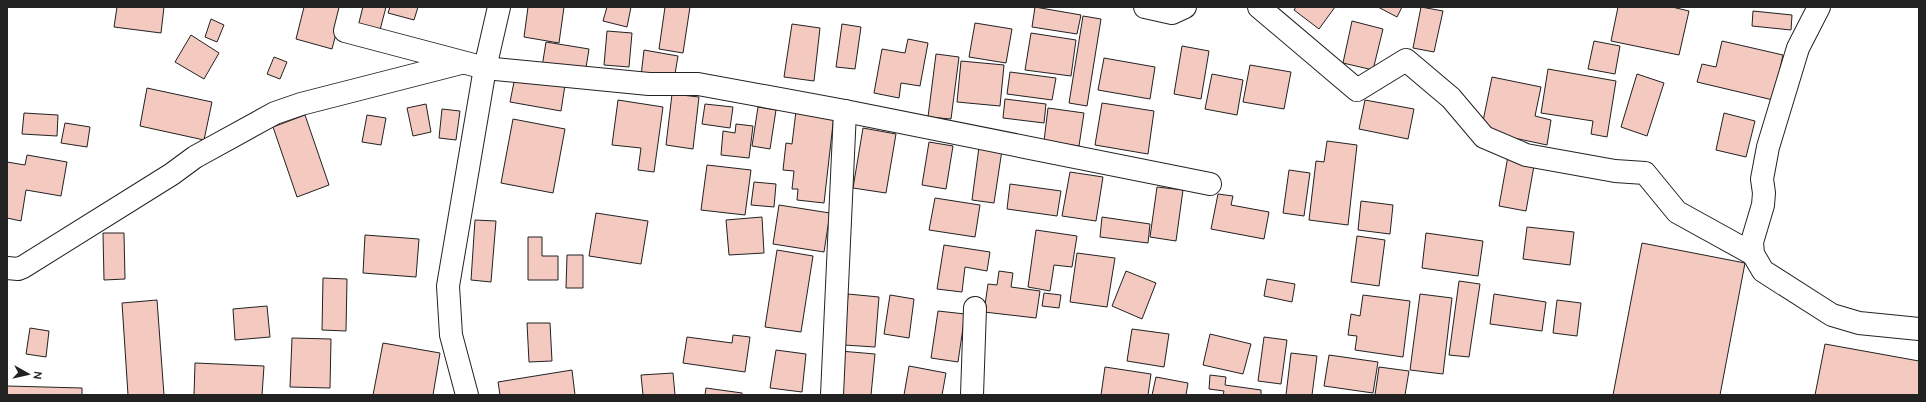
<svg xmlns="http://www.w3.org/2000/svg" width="1926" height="402" font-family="Ubuntu,sans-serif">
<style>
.building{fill:#f3c9c0;stroke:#222}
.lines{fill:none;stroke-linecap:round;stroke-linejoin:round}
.street-casing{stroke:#222;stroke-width:24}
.street{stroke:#fff;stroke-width:22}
</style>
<rect width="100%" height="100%" fill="#fff"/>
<g class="building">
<path d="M 117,7 L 164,7 L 161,33 L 114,27 Z"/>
<path d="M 304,7 L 343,7 L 332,49 L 296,39 Z"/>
<path d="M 358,7 L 386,7 L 380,30 L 353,23 Z"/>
<path d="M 390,7 L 418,7 L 414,20 L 388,13 Z"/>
<path d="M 528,7 L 564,7 L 559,43 L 524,37 Z"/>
<path d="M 607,7 L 631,7 L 627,27 L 603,21 Z"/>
<path d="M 665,7 L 690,7 L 683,53 L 659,49 Z"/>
<path d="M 1035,7 L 1081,15 L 1077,34 L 1032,27 Z"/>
<path d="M 1296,7 L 1335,7 L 1319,29 L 1294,10 Z"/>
<path d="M 1378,7 L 1402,7 L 1397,17 Z"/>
<path d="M 1421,7 L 1443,11 L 1434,52 L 1413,48 Z"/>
<path d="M 1618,7 L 1672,7 L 1689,11 L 1679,55 L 1611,41 Z"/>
<path d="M 1753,11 L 1792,15 L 1791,30 L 1752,26 Z"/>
<path d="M 1083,16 L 1101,19 L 1087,106 L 1069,103 Z"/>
<path d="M 211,19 L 224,25 L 217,42 L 205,37 Z"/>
<path d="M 1352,21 L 1383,29 L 1373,70 L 1343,63 Z"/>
<path d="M 975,23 L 1012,29 L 1006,63 L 969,57 Z"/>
<path d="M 792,24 L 820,28 L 814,81 L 784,77 Z"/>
<path d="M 842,24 L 861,27 L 855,69 L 836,67 Z"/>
<path d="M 607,31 L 632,33 L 629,67 L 604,65 Z"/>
<path d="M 1031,33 L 1076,40 L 1071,76 L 1025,70 Z"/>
<path d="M 191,35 L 219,53 L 204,79 L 175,62 Z"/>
<path d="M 908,39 L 928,43 L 920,86 L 901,83 L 899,98 L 874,93 L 882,49 L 905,53 Z"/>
<path d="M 1594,41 L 1620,46 L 1615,74 L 1588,69 Z"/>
<path d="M 1722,41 L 1783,55 L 1773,100 L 1697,82 L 1702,64 L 1716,67 Z"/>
<path d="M 546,42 L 589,49 L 585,74 L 542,67 Z"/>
<path d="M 1182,46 L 1209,51 L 1201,99 L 1174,94 Z"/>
<path d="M 644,50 L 678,56 L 674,80 L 641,76 Z"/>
<path d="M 936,54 L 959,57 L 951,119 L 928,117 Z"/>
<path d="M 274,57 L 287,62 L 280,79 L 267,74 Z"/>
<path d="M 1104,58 L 1155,67 L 1150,99 L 1098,90 Z"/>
<path d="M 961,61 L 1004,65 L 1000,106 L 957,102 Z"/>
<path d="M 1250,65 L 1291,72 L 1284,109 L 1243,102 Z"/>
<path d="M 1548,69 L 1616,81 L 1607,137 L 1591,134 L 1593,121 L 1541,113 Z"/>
<path d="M 1010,72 L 1056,78 L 1052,100 L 1007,94 Z"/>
<path d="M 1212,74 L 1243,80 L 1237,115 L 1205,109 Z"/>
<path d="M 1637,74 L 1664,83 L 1647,136 L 1621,127 Z"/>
<path d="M 515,77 L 565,85 L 561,111 L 510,102 Z"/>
<path d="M 1492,77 L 1541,87 L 1535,116 L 1551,120 L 1547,145 L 1481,131 Z"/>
<path d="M 147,88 L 212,102 L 204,140 L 140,126 Z"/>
<path d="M 672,94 L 699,97 L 693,149 L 666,145 Z"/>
<path d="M 1005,99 L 1046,104 L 1044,123 L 1003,118 Z"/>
<path d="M 618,100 L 663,107 L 654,172 L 638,170 L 641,148 L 612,145 Z"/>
<path d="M 1365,100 L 1414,109 L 1408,139 L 1359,129 Z"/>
<path d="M 1102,103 L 1154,111 L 1148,154 L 1095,145 Z"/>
<path d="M 426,104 L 431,132 L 413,136 L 407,108 Z"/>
<path d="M 705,104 L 733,107 L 730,128 L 702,124 Z"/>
<path d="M 758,107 L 776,110 L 770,149 L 752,146 Z"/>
<path d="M 1048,108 L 1084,113 L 1079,146 L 1044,141 Z"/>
<path d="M 442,109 L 460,111 L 456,140 L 439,138 Z"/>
<path d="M 796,111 L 834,115 L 824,203 L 797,200 L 798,189 L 792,189 L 794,171 L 783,170 L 786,143 L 792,144 Z"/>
<path d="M 24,113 L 58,115 L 57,136 L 22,134 Z"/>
<path d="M 1724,113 L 1755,121 L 1746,157 L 1716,150 Z"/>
<path d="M 305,115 L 329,185 L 297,197 L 273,127 Z"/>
<path d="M 367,115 L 386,118 L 381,145 L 362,142 Z"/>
<path d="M 513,119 L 565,129 L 553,193 L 501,183 Z"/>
<path d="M 65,123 L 90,127 L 87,147 L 61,143 Z"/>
<path d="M 736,124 L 753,126 L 749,158 L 721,155 L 723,131 L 735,133 Z"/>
<path d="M 863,128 L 896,134 L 886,193 L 853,188 Z"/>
<path d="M 1327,141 L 1357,145 L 1348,225 L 1309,220 L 1316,161 L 1324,162 Z"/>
<path d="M 929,142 L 953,146 L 946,189 L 922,185 Z"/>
<path d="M 979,147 L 1002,150 L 994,203 L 972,200 Z"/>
<path d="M 27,155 L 67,162 L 61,196 L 26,190 L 21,221 L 7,218 L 7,162 L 25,165 Z"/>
<path d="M 1508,156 L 1535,160 L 1526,211 L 1499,206 Z"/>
<path d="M 707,165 L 751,170 L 745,215 L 701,210 Z"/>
<path d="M 1289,170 L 1310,173 L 1304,216 L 1283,213 Z"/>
<path d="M 1070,172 L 1103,177 L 1096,221 L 1062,216 Z"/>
<path d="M 754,182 L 776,184 L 774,207 L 751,205 Z"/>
<path d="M 1010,184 L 1061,191 L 1057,216 L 1007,209 Z"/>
<path d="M 1157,187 L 1183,190 L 1176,241 L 1150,237 Z"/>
<path d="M 1218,194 L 1233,196 L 1231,205 L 1269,212 L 1264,239 L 1211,229 Z"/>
<path d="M 935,198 L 980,205 L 975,237 L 929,230 Z"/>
<path d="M 1361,201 L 1393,205 L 1390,234 L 1358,230 Z"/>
<path d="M 779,205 L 830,213 L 824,252 L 773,244 Z"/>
<path d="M 596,213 L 648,221 L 641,264 L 589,256 Z"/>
<path d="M 762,217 L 764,253 L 729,255 L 726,220 Z"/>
<path d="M 1102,217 L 1150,224 L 1148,243 L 1100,237 Z"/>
<path d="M 475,220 L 496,221 L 491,282 L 471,280 Z"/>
<path d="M 1527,227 L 1574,232 L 1570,265 L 1523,259 Z"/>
<path d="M 1036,230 L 1077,236 L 1072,267 L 1054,265 L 1050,291 L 1028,287 Z"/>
<path d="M 103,233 L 124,233 L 125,279 L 104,280 Z"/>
<path d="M 1426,233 L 1483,241 L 1478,276 L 1422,268 Z"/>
<path d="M 365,235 L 419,239 L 416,277 L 363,273 Z"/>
<path d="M 1357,236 L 1385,240 L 1379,286 L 1351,282 Z"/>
<path d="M 528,237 L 542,237 L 542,256 L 558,256 L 558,280 L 528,280 Z"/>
<path d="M 1642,243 L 1745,263 L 1720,395 L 1613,395 Z"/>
<path d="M 944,245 L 990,252 L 987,271 L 965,267 L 962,292 L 937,289 Z"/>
<path d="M 777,250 L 813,256 L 801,332 L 765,327 Z"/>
<path d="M 1077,253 L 1115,258 L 1107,307 L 1070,302 Z"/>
<path d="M 567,255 L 583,255 L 583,288 L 566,288 Z"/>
<path d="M 999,271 L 1013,273 L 1011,287 L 1040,291 L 1036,318 L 984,312 L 988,284 L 997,285 Z"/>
<path d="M 1126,271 L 1156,283 L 1142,319 L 1112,306 Z"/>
<path d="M 323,278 L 347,279 L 346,331 L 322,330 Z"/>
<path d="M 1267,279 L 1295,284 L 1292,302 L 1264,296 Z"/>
<path d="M 1459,281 L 1480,284 L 1469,357 L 1449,355 Z"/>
<path d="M 1044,293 L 1061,295 L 1059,308 L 1042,306 Z"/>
<path d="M 848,294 L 879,297 L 875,347 L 844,345 Z"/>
<path d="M 1420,294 L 1452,298 L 1443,374 L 1410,370 Z"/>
<path d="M 1494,294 L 1546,302 L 1542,331 L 1490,324 Z"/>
<path d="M 890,295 L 914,299 L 909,338 L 884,334 Z"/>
<path d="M 1363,295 L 1410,301 L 1403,357 L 1355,350 L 1357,336 L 1348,335 L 1351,314 L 1360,316 Z"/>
<path d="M 157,300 L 164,395 L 128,395 L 122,303 Z"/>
<path d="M 1557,300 L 1581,303 L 1577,336 L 1553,333 Z"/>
<path d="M 267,306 L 270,337 L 235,340 L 233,309 Z"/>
<path d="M 938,311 L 965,314 L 958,362 L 931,358 Z"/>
<path d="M 527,323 L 550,323 L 552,361 L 529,362 Z"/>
<path d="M 30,328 L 49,331 L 46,357 L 26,354 Z"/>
<path d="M 1132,329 L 1169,334 L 1164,367 L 1127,361 Z"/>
<path d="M 1210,334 L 1251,344 L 1243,374 L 1203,365 Z"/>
<path d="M 733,335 L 750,337 L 745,372 L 683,363 L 687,337 L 732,343 Z"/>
<path d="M 1264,337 L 1287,340 L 1281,384 L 1258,381 Z"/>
<path d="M 292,338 L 331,339 L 330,388 L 290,387 Z"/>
<path d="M 383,343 L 440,353 L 433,395 L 373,395 Z"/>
<path d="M 1825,344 L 1919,361 L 1919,395 L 1815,395 Z"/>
<path d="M 776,350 L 806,354 L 802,392 L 770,388 Z"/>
<path d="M 840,351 L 875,354 L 871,395 L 836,395 Z"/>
<path d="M 1291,353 L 1317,356 L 1312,395 L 1286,395 Z"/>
<path d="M 1329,355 L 1378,362 L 1373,393 L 1324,386 Z"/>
<path d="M 195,363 L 264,366 L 262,395 L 194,395 Z"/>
<path d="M 909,366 L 946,373 L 942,395 L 904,395 Z"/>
<path d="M 1105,367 L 1151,374 L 1148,395 L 1101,395 Z"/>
<path d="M 1379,367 L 1409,371 L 1405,395 L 1375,395 Z"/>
<path d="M 572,370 L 575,395 L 500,395 L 498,382 Z"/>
<path d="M 673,373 L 675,395 L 643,395 L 641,375 Z"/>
<path d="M 1210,375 L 1226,377 L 1225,385 L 1261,390 L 1261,395 L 1223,395 L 1224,391 L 1209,389 Z"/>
<path d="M 1156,377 L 1188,383 L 1186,395 L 1152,395 Z"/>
<path d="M 7,386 L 82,388 L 82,395 L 7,395 Z"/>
<path d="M 706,388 L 742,393 L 742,395 L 705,395 Z"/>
</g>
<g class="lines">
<g class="street-casing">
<g id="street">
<path d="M 351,7 L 345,31 L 485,68 L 649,84 L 698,84 L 845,111 L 1210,184"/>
<path d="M 1145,7 L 1172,13 L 1185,7"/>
<path d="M 1259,7 L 1357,90 L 1406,60 L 1451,98 L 1484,137 L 1526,155 L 1615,171 L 1645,173 L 1677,212 L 1753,254"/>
<path d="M 1819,7 L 1798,48 L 1768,147 L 1762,179 L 1764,193 L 1763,205 L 1752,242 L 1753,254 L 1763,271 L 1832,315 L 1859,323 L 1919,329"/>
<path d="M 7,268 L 18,269 L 23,267 L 172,174 L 195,157 L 275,113 L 301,104 L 461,63"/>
<path d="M 467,395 L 451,335 L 448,286 L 485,68 L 499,7"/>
<path d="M 832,395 L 845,111"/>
<path d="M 972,395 L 975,308"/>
</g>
</g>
<use href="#street" class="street"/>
</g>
<rect width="1926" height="402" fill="none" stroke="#222222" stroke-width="16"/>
<g transform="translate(28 374) rotate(98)" stroke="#ffffff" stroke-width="3" paint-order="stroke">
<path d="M0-3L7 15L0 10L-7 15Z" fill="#222222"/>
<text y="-6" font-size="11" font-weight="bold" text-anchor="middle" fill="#222222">N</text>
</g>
</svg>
